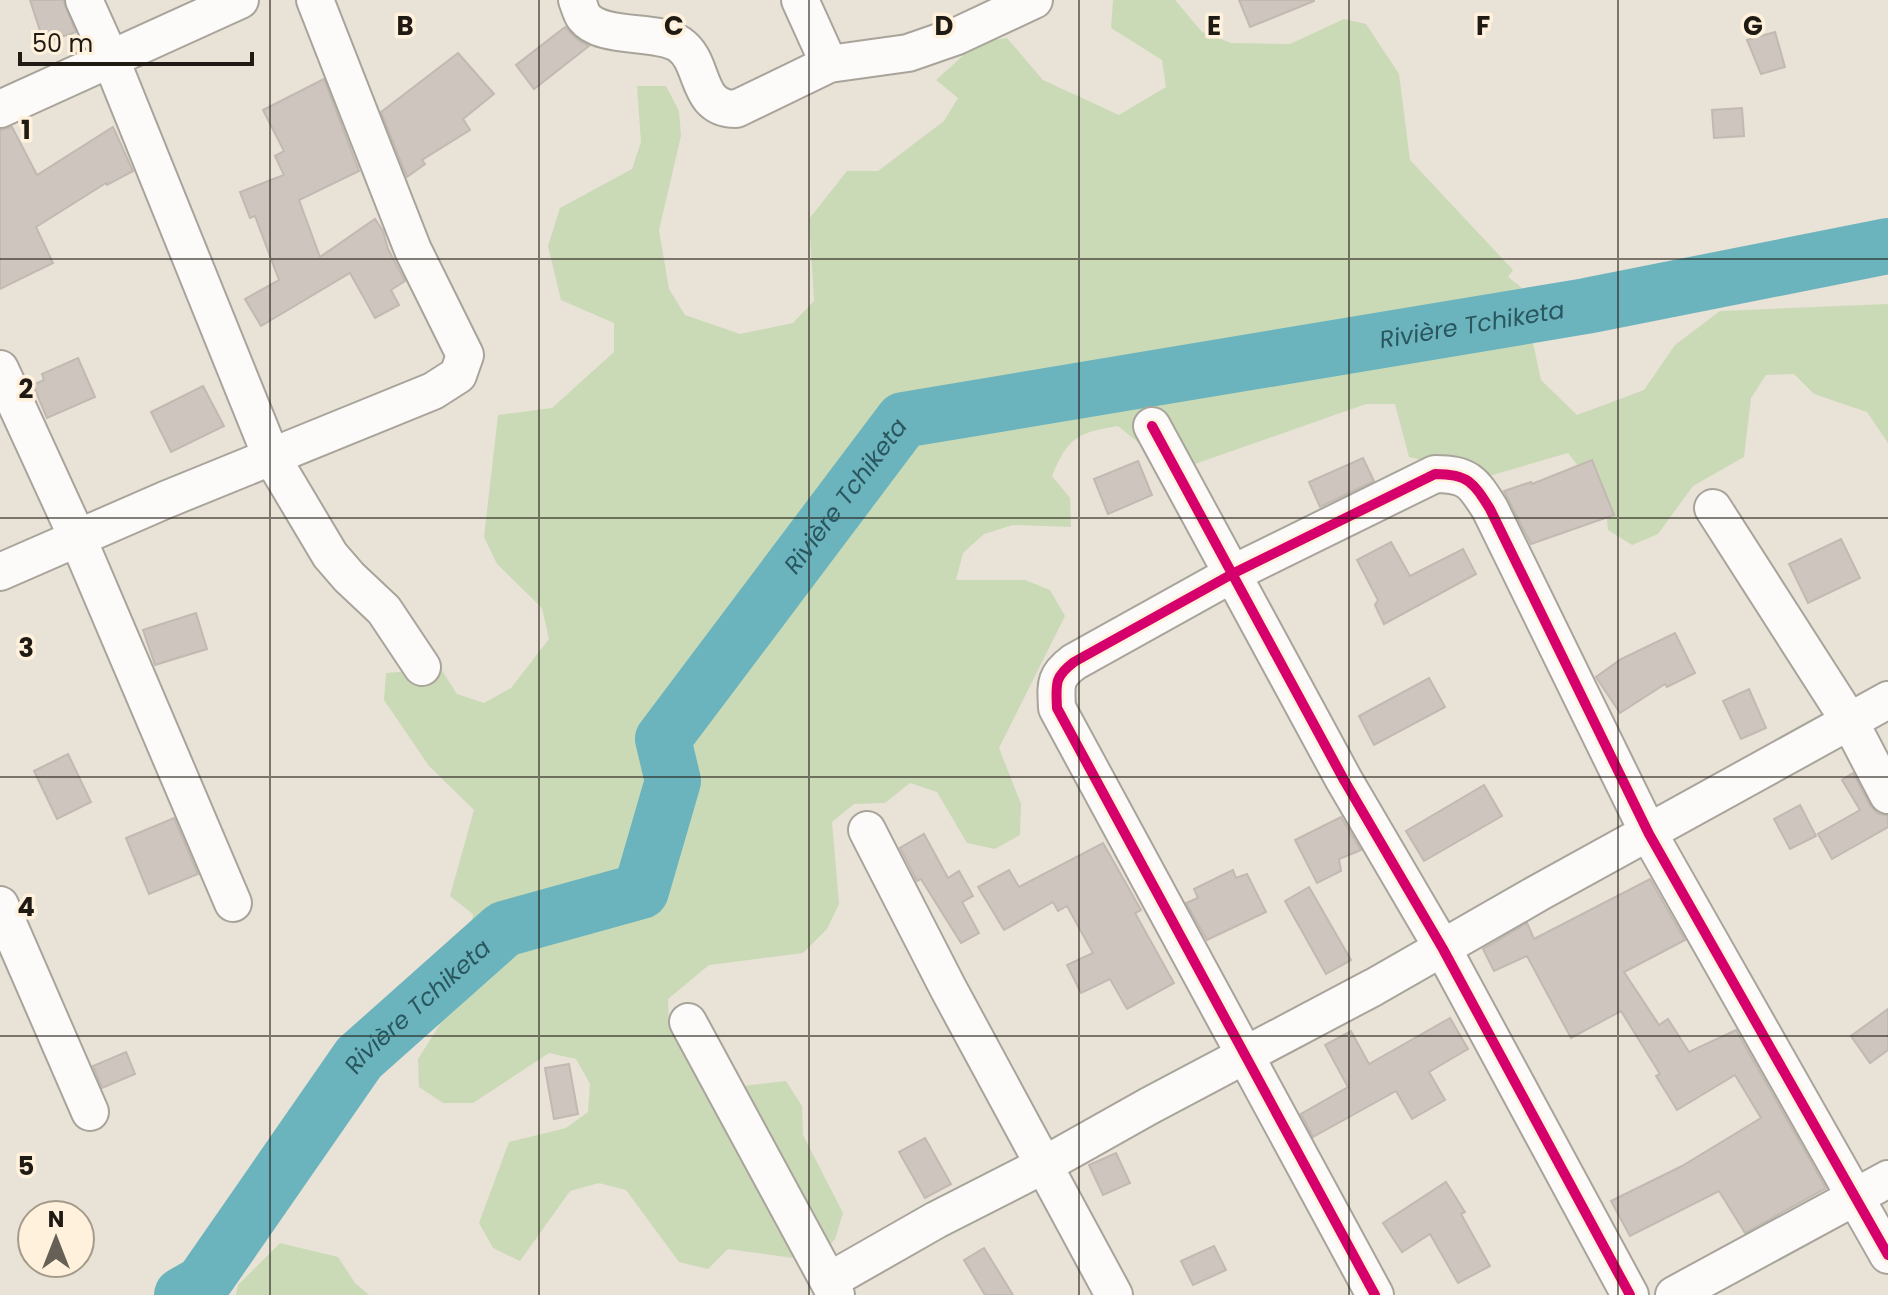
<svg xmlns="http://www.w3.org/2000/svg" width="1888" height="1295" font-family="Poppins,sans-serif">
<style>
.green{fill:#cadab7}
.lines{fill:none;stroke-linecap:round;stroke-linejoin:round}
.river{stroke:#6cb4bd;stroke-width:56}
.building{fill:#cec5be;stroke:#c1b9b2;stroke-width:2}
.minor-casing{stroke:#a9a49b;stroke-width:40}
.minor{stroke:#fcfbf9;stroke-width:36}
.cycleway-casing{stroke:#fff1db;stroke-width:15}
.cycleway{stroke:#d6006c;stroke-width:10}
.grid{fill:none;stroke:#1f1a13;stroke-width:2;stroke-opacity:0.55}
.labels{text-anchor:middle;stroke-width:7;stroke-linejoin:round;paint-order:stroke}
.water-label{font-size:24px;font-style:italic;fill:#2a575f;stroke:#fff1db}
.grid-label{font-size:26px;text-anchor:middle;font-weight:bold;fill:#1f1a13;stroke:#fff1db;stroke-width:7;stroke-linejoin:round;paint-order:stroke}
</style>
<rect width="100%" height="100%" fill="#e9e2d6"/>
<g class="green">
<path d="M 1113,0 L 1175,0 L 1202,32 L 1231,43 L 1290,44 L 1344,19 L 1366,24 L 1399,74 L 1410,160 L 1513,270 L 1508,277 L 1521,287 L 1541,380 L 1577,415 L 1644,390 L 1675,345 L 1720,311 L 1888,304 L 1888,443 L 1867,412 L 1814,394 L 1794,374 L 1766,375 L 1751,398 L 1744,457 L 1693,486 L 1658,534 L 1632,545 L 1608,530 L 1605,500 L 1568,453 L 1489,476 L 1409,457 L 1395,404 L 1366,404 L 1189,466 L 1162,462 L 1118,426 C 1077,433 1068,437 1052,476 L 1070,498 L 1071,527 L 1013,525 L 984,534 L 963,553 L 956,580 L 1025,580 L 1050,590 L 1065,616 L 999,748 L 1021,804 L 1020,835 L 995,849 L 967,843 L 937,792 L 910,783 L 885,803 L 854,804 L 832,822 L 839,904 L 827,929 L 803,953 L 709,965 L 668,999 L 669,1025 L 702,1076 L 726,1088 L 786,1081 L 802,1106 L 803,1135 L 843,1213 L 835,1239 L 815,1261 L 728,1249 L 708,1269 L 679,1262 L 626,1190 L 599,1183 L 570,1191 L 520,1261 L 493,1248 L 479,1223 L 509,1142 L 566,1128 L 588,1112 L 590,1084 L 576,1059 L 549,1053 L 473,1103 L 443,1103 L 419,1087 L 418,1059 L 465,985 L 473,914 L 450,896 L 474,810 L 429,766 L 384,700 L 386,673 L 441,669 L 457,694 L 484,703 L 511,688 L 549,639 L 542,608 L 497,564 L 484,537 L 498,415 L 552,408 L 614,352 L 614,323 L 561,300 L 548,246 L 560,208 L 632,169 L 641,142 L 637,86 L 666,86 L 679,111 L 681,136 L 659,230 L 669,289 L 685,315 L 740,334 L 793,323 L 814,301 L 809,219 L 847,171 L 878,171 L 944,121 L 958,98 L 936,80 L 978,42 L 1007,38 L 1043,80 L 1119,115 L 1166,87 L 1162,60 L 1111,28 Z"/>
<path d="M 280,1243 L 338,1257 L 355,1283 L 369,1295 L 236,1295 L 238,1285 Z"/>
</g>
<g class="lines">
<path class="river" id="s1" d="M 182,1295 L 203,1283 L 359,1058 L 504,929 L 641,891 L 673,781 L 663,739 L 903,420 L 1586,306 L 1888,246"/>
</g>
<g class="building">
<path d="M 30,0 L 63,0 L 76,32 L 44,43 Z"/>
<path d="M 1239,0 L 1314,0 L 1314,1 L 1250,27 Z"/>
<path d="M 565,27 L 578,40 L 589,46 L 534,89 L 516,65 Z"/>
<path d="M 1775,32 L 1785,67 L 1761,74 L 1747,40 Z"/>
<path d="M 458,53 L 494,94 L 463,119 L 470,130 L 422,160 L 425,164 L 407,177 L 381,112 Z"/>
<path d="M 324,79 L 359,171 L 299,200 L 320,257 L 375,219 L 383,231 L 388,249 L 405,281 L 391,290 L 399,305 L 375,318 L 350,273 L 261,326 L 245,299 L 279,280 L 255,216 L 250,218 L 240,192 L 284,175 L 275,156 L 284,151 L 263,110 Z"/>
<path d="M 1742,108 L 1744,136 L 1714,138 L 1712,110 Z"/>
<path d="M 12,127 L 37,175 L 113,127 L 133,171 L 107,185 L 106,183 L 36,227 L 53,263 L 0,289 L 0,130 Z"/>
<path d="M 78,358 L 95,397 L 47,418 L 33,385 L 44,380 L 42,374 Z"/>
<path d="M 203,386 L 224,426 L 171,452 L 151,412 Z"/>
<path d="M 1363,458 L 1374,481 L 1320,507 L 1309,482 Z"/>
<path d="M 1592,460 L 1614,515 L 1531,544 L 1504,491 L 1531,482 L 1532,484 Z"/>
<path d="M 1138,461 L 1152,495 L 1108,514 L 1094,479 Z"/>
<path d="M 1841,539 L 1860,578 L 1808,603 L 1789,564 Z"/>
<path d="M 1391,542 L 1410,576 L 1463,549 L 1476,574 L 1384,624 L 1375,605 L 1378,600 L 1357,560 Z"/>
<path d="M 196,613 L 207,649 L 155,665 L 143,630 Z"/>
<path d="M 1675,633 L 1695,673 L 1667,687 L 1665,684 L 1620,713 L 1596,677 L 1621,659 Z"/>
<path d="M 1429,678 L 1445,707 L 1374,745 L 1359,716 Z"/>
<path d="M 1749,689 L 1766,728 L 1741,739 L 1723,701 Z"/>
<path d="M 68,754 L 91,802 L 57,819 L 34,771 Z"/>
<path d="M 1853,773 L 1870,805 L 1877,813 L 1888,816 L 1888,827 L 1832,859 L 1818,834 L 1860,810 L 1842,780 Z"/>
<path d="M 1484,785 L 1502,816 L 1424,861 L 1406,831 Z"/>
<path d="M 1800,805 L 1816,836 L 1790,849 L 1774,819 Z"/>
<path d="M 1341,817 L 1361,850 L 1339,859 L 1341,871 L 1317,883 L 1295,840 Z"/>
<path d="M 174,818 L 198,874 L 149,894 L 126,838 Z"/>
<path d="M 924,834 L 948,878 L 959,871 L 973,896 L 962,902 L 979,933 L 961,943 L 921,879 L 917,881 L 900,848 Z"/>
<path d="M 1103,843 L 1141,910 L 1135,913 L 1174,983 L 1127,1009 L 1110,979 L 1081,993 L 1067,965 L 1093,953 L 1067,906 L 1058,911 L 1053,902 L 1004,930 L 978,887 L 1009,870 L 1019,887 Z"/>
<path d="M 1233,870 L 1236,878 L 1247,874 L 1266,912 L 1207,940 L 1186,903 L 1198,898 L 1194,889 Z"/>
<path d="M 1650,879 L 1685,940 L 1624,972 L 1659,1025 L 1668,1019 L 1689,1052 L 1736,1030 L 1826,1188 L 1745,1233 L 1719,1191 L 1630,1236 L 1611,1201 L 1682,1166 L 1761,1118 L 1735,1075 L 1677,1110 L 1656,1076 L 1660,1074 L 1621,1011 L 1571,1038 L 1527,956 L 1494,971 L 1483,949 L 1527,923 L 1534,939 Z"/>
<path d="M 1309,887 L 1351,960 L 1326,974 L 1285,901 Z"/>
<path d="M 1888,1009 L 1888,1050 L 1870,1063 L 1851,1036 Z"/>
<path d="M 1450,1018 L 1468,1049 L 1429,1072 L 1445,1100 L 1412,1119 L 1396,1091 L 1313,1137 L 1301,1114 L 1348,1087 L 1325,1045 L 1351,1031 L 1369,1064 Z"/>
<path d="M 126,1052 L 135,1074 L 102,1088 L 93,1066 Z"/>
<path d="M 569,1064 L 578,1114 L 554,1119 L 545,1068 Z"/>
<path d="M 925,1138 L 951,1184 L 925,1198 L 899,1152 Z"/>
<path d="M 1116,1153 L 1130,1183 L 1103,1195 L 1089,1165 Z"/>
<path d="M 1446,1182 L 1465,1212 L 1461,1214 L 1490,1266 L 1458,1283 L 1430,1234 L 1402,1252 L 1383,1223 Z"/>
<path d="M 1214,1246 L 1226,1270 L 1193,1285 L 1181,1261 Z"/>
<path d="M 984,1248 L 1013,1295 L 985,1295 L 964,1260 Z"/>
</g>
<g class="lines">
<g class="minor-casing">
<g id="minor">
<path d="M 84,0 L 111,60 L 271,456 L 330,555 L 349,577 L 384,610 L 422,667"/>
<path d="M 577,0 C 579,5 581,13 584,17 C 601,40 656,29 679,44 C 706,62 694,109 736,109 L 829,64 L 908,53 L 957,36 L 1034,0"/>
<path d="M 800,0 L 829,64"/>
<path d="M 0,109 L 240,0"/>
<path d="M 0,369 L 78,539 L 233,903"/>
<path d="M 1152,426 L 1344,780 L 1443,949 L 1630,1295"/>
<path d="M 1713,508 L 1850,722 L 1888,795"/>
<path d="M 0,572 L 165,500 L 433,391 L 458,375 L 465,355 L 413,250 L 315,0"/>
<path d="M 867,830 L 948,988 L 1114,1295"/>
<path d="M 0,905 L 90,1112"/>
<path d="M 688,1022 L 836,1295"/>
<path d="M 829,1281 L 936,1220 L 1044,1165 L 1149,1106 L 1374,987 L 1540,892 L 1888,700"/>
<path d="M 1375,1295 L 1057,708 C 1056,684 1054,677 1074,662 L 1234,573 L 1435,474 C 1468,474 1473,482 1490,509 L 1649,834 L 1888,1255"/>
<path d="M 1674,1295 L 1888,1179"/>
</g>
</g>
<use href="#minor" class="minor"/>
<g class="cycleway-casing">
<g id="cycleway">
<path d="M 1152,426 L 1344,780 L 1443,949 L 1630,1295"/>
<path d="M 1375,1295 L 1057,708 C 1056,684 1054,677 1074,662 L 1234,573 L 1435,474 C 1468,474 1473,482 1490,509 L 1649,834 L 1888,1255"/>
</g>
</g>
<use href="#cycleway" class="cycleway"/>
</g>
<path class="grid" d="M 270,0 L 270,1295M 539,0 L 539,1295M 809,0 L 809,1295M 1079,0 L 1079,1295M 1349,0 L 1349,1295M 1618,0 L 1618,1295M 0,259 L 1888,259M 0,518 L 1888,518M 0,777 L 1888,777M 0,1036 L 1888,1036"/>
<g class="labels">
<g class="water-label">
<text dy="8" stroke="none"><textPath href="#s1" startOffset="1768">Rivière Tchiketa</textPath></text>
<text dy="8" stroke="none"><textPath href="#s1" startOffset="1096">Rivière Tchiketa</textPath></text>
<text dy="8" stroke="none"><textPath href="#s1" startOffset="376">Rivière Tchiketa</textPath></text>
</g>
</g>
<g class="grid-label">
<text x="405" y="35">B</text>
<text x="674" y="35">C</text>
<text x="944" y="35">D</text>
<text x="1214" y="35">E</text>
<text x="1483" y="35">F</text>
<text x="1753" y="35">G</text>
<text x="26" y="139">1</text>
<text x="26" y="398">2</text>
<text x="26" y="657">3</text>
<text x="26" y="916">4</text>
<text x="26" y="1175">5</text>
</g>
<g transform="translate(56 1239)"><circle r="38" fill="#fff1db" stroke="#a59b8b" stroke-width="2"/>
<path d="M0-6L14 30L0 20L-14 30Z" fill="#666057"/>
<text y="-12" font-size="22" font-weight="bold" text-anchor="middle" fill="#1f1a13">N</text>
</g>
<path d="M20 52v12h232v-12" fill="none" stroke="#1f1a13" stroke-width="4"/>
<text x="32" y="52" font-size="24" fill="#1f1a13" stroke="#fff1db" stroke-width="6" paint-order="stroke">50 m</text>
</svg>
